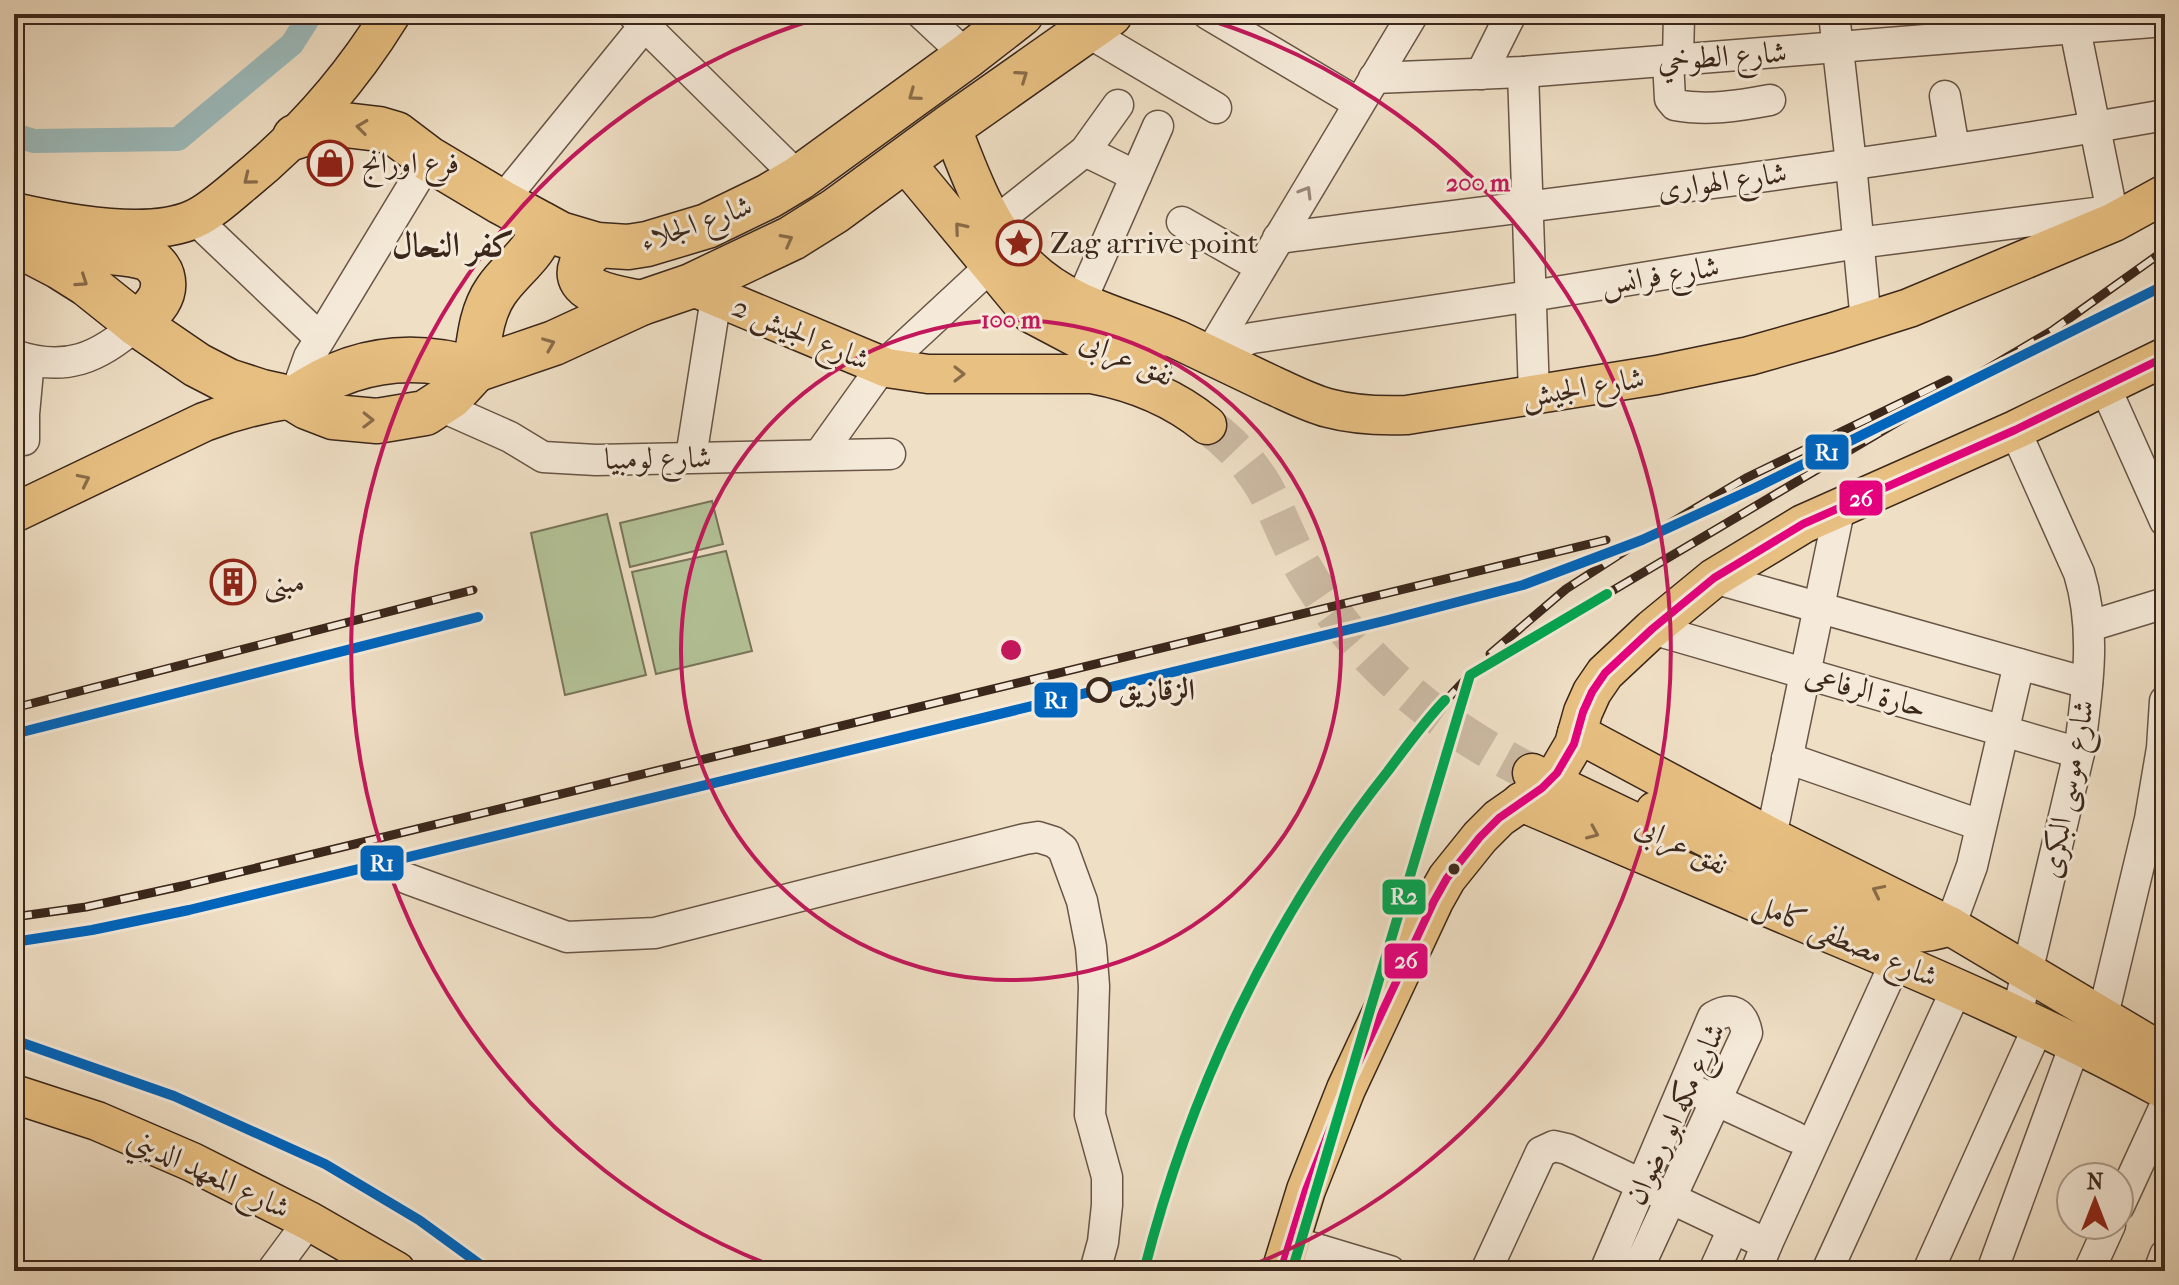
<svg xmlns="http://www.w3.org/2000/svg" width="2179" height="1285" font-family="'IM FELL French Canon',Amiri,serif">
<style>
.green{fill:#b4c398;stroke:#78755a;stroke-width:2}
.lines{fill:none;stroke-linecap:round;stroke-linejoin:round}
.canal{stroke:#9cbbbc;stroke-width:24}
.major-tunnel{stroke:#cbbaa3;stroke-width:38;stroke-dasharray:38 19;stroke-linecap:butt}
.minor-casing{stroke:#685546;stroke-width:33}
.major-casing{stroke:#3b271b;stroke-width:41}
.highway-casing{stroke:#3b271b;stroke-width:47}
.minor{stroke:#f5ead9;stroke-width:30}
.major{stroke:#e8c082;stroke-width:38}
.highway{stroke:#e8c082;stroke-width:44}
.rail-casing{stroke:#3b271b;stroke-width:9}
.rail{stroke:#f5ead9;stroke-width:6;stroke-dasharray:18;stroke-linecap:butt}
.bus-1-casing{stroke:#f5ead9;stroke-width:14}
.bus-1{stroke:#e5007d;stroke-width:8}
.rail-1-casing{stroke:#f5ead9;stroke-width:16}
.rail-2-casing{stroke:#f5ead9;stroke-width:16}
.rail-1{stroke:#0065bd;stroke-width:10}
.rail-2{stroke:#00a651;stroke-width:10}
.oneway{stroke:#896c49}
.oneway2{stroke:#98887a}
.ring{fill:none;stroke:#c2185b;stroke-width:4}
.stop-dot{fill:#f5ead9;stroke:#3b271b;stroke-width:4}
.bus-dot{fill:#3b271b;stroke:#f5ead9;stroke-width:3}
.labels{text-anchor:middle;stroke-width:6;stroke-linejoin:round;paint-order:stroke}
.street-label{font-size:30px;fill:#3b271b;stroke:#f5ead9}
.poi-label{font-size:30px;fill:#3b271b;stroke:#f5ead9;text-anchor:start}
.stop-label{font-size:30px;font-weight:bold;fill:#3b271b;stroke:#f5ead9;text-anchor:start}
.quarter-label{font-size:34px;font-weight:bold;fill:#3b271b;stroke:#f5ead9}
.centre{fill:#c2185b;stroke:#f5ead9;stroke-width:4}
.ring-label{font-size:24px;text-anchor:middle;font-weight:bold;fill:#c2185b;stroke:#f5ead9;stroke-width:6;stroke-linejoin:round;paint-order:stroke}
.line-badge{stroke:#f5ead9;stroke-width:3}
.badge-label{font-size:22px;text-anchor:middle;font-weight:bold;fill:#fff}
</style>
<rect width="100%" height="100%" fill="#efdfc5"/>
<filter id="stains"><feTurbulence type="fractalNoise" baseFrequency=".0025" numOctaves="4"/><feColorMatrix values="0 0 0 0 .2 0 0 0 0 .09 0 0 0 0 .02 0 0 0 .5 -.17"/></filter>
<radialGradient id="worn" r=".72"><stop offset=".6" stop-color="#630" stop-opacity="0"/><stop offset="1" stop-color="#630" stop-opacity=".3"/></radialGradient>
<g class="green">
<path d="M 712,501 L 723,544 L 630,567 L 620,523 Z"/>
<path d="M 607,514 L 646,675 L 565,695 L 531,533 Z"/>
<path d="M 726,551 L 752,651 L 656,674 L 632,572 Z"/>
</g>
<g class="lines">
<path class="canal" d="M 14,135 L 34,141 L 178,139 L 292,44 L 311,14"/>
<path class="major-tunnel" d="M 1207,425 C 1230,442 1249,462 1264,487 C 1278,512 1287,539 1301,564 C 1354,657 1436,726 1532,773"/>
<g class="minor-casing">
<g id="minor">
<path d="M 633,14 L 799,178"/>
<path d="M 922,14 L 967,56"/>
<path d="M 1208,14 L 1358,103"/>
<path d="M 1834,14 L 1851,164 L 1866,322"/>
<path d="M 2072,14 L 2114,222"/>
<path d="M 1086,31 L 1216,108"/>
<path d="M 1678,60 L 1679,14"/>
<path d="M 1668,61 L 1670,99 L 1675,105 C 1707,111 1738,106 1770,100"/>
<path d="M 1523,72 L 1534,394"/>
<path d="M 1481,74 L 1511,14"/>
<path d="M 1374,78 L 1523,72 L 2165,21"/>
<path d="M 1945,96 L 1954,148"/>
<path d="M 1085,151 L 1136,176"/>
<path d="M 501,202 L 654,14"/>
<path d="M 195,219 L 320,338"/>
<path d="M 1182,222 L 1261,267"/>
<path d="M 994,223 L 1085,151 L 1118,105"/>
<path d="M 1278,238 C 1574,200 1871,167 2165,115"/>
<path d="M 1080,303 L 1158,126"/>
<path d="M 14,355 C 65,373 99,358 137,324"/>
<path d="M 1209,355 L 1413,14"/>
<path d="M 1215,358 L 1231,346 L 1252,338 L 1531,296 L 1858,243 L 2111,211"/>
<path d="M 2105,387 L 2165,521"/>
<path d="M 294,399 L 309,357 L 429,159"/>
<path d="M 438,405 L 510,437 L 543,457 L 596,460 L 890,454"/>
<path d="M 2015,430 L 2079,573 C 2097,631 2087,693 2079,753 L 2017,1015"/>
<path d="M 24,440 L 24,414 L 29,360"/>
<path d="M 819,455 L 882,367 L 1006,252"/>
<path d="M 691,457 L 716,298"/>
<path d="M 1714,578 L 2087,683"/>
<path d="M 2090,626 L 2165,603"/>
<path d="M 1652,629 L 2079,753"/>
<path d="M 1787,758 L 1980,825"/>
<path d="M 1771,837 L 1840,506"/>
<path d="M 408,879 L 567,937 L 655,933 L 1025,839 L 1038,837 L 1054,842 L 1063,849 L 1082,901 L 1091,947 L 1094,986 L 1090,1115 L 1107,1177 L 1107,1205 L 1103,1242 L 1095,1271"/>
<path d="M 1950,926 L 1972,866 L 2019,664"/>
<path d="M 2098,1036 L 2150,819 L 2162,748 L 2165,701"/>
<path d="M 1700,1093 L 1795,1137"/>
<path d="M 2119,1206 L 2165,1106"/>
<path d="M 1290,1241 L 1390,1271"/>
<path d="M 272,1271 L 309,1221"/>
<path d="M 1486,1271 L 1541,1152 L 1554,1146 L 1567,1149 L 1767,1244"/>
<path d="M 1605,1271 L 1713,1017 C 1732,1006 1743,1012 1747,1033 L 1637,1271"/>
<path d="M 1714,1271 L 1733,1229"/>
<path d="M 1756,1271 L 1767,1244 L 1896,961"/>
<path d="M 1827,1271 L 1957,988"/>
<path d="M 1928,1271 L 2039,1025"/>
<path d="M 1992,1271 L 2076,1042"/>
<path d="M 2089,1271 L 2110,1225"/>
<path d="M 2159,1271 L 2165,1255"/>
</g>
</g>
<g class="major-casing">
<g id="major">
<path d="M 951,126 C 970,175 988,227 1026,265 C 1067,307 1126,317 1178,340 C 1209,355 1240,370 1272,385 C 1290,393 1309,403 1328,408 C 1354,415 1381,416 1407,415 L 1657,375 L 1749,356 L 1830,333 L 1909,308 L 2114,222 L 2165,194"/>
<path d="M 904,161 L 1030,313 L 1083,341 L 1151,368"/>
<path d="M 14,212 C 62,223 148,240 194,219 C 210,212 230,194 243,183 C 302,135 351,79 391,14"/>
<path d="M 691,286 L 887,368 L 928,374 L 1092,374 C 1135,382 1173,397 1207,425"/>
<path d="M 14,513 L 204,422 C 233,411 260,404 291,399"/>
<path d="M 1577,733 L 1771,837 L 1950,926 L 2165,1054"/>
<path d="M 1532,773 L 1674,841"/>
<path d="M 1521,802 C 1618,843 1715,884 1812,926 C 1932,976 2051,1028 2165,1090"/>
<path d="M 1655,811 L 1881,926 C 1908,935 1923,935 1950,926"/>
<path d="M 14,1094 L 97,1121 L 192,1162 L 309,1221 L 396,1271"/>
<path d="M 1281,1271 L 1306,1190 L 1346,1089 L 1434,901 L 1447,878 L 1480,837 L 1499,818 L 1542,788 L 1557,773 L 1574,744 L 1583,712 L 1592,692 L 1605,673 L 1652,629 L 1714,578 L 1803,524 L 2015,430 L 2165,357"/>
</g>
</g>
<g class="highway-casing">
<g id="highway">
<path d="M 295,137 L 312,131 L 345,125 L 379,129 L 396,134 L 429,159 L 501,202 L 560,234 L 597,245 L 628,247 L 647,244 L 707,226 L 769,196 L 799,178 L 967,56 L 1021,14"/>
<path d="M 35,231 C 52,238 70,245 89,249 C 106,253 130,252 146,258 C 153,261 160,269 162,276 C 168,297 151,311 137,324"/>
<path d="M 14,243 L 60,267 L 87,284 L 137,324 L 197,365 L 228,381 L 262,392 L 294,399 L 307,407 L 333,417 L 377,421 L 425,413 L 451,396 L 475,370"/>
<path d="M 597,245 C 591,251 583,258 581,266 C 571,294 623,299 641,303"/>
<path d="M 475,370 L 554,343 L 641,303 L 691,286 L 792,238 L 835,211 L 951,126 L 1110,14"/>
<path d="M 475,370 C 479,344 480,314 496,291 C 512,267 537,254 543,225"/>
<path d="M 294,399 C 350,359 410,350 475,370"/>
</g>
</g>
<use href="#minor" class="minor"/>
<use href="#major" class="major"/>
<use href="#highway" class="highway"/>
<g class="rail-casing">
<g id="rail">
<path d="M 2054,340 L 2165,285"/>
<path d="M 1755,488 L 1824,453"/>
<path d="M 1490,654 L 1566,589 L 1642,540 L 1746,478 L 1948,380"/>
<path d="M 14,708 L 473,590"/>
<path d="M 14,734 L 478,617"/>
<path d="M 14,917 L 86,907 L 182,886 L 1606,540"/>
<path d="M 1144,1271 C 1200,1052 1310,840 1468,677"/>
<path d="M 1292,1271 L 1470,675 L 2053,330 L 2165,250"/>
</g>
</g>
<use href="#rail" class="rail"/>
<g class="bus-1-casing">
<path id="bus-1" d="M 1281,1271 L 1306,1190 L 1346,1089 L 1434,901 L 1447,878 L 1480,837 L 1499,818 L 1542,788 L 1557,773 L 1574,744 L 1583,712 L 1592,692 L 1605,673 L 1652,629 L 1714,578 L 1803,524 L 2015,430 L 2165,357"/>
</g>
<use href="#bus-1" class="bus-1"/>
<g class="rail-1-casing">
<g id="rail-1">
<path d="M 14,734 L 478,617"/>
<path d="M 14,942 L 92,930 L 189,910 L 1388,620 L 1523,585 L 1642,540 L 1755,488 L 2165,285"/>
<path d="M 14,1040 L 174,1096 L 325,1164 L 419,1220 L 489,1271"/>
</g>
</g>
<g class="rail-2-casing">
<g id="rail-2">
<path d="M 1144,1271 C 1190,1090 1272,917 1388,771 C 1406,747 1424,722 1445,700"/>
<path d="M 1292,1271 L 1470,675 L 1607,594"/>
</g>
</g>
<use href="#rail-1" class="rail-1"/>
<use href="#rail-2" class="rail-2"/>
</g>
<defs><path id="oneway-chevron" d="M-2-3.5L2.5 0L-2 3.5" fill="none" stroke-width="1.6" stroke-linecap="round" stroke-linejoin="round" transform="scale(2)"/></defs>
<g class="oneway">
<use href="#oneway-chevron" transform="translate(1022 76) rotate(-35)"/>
<use href="#oneway-chevron" transform="translate(914 95) rotate(144)"/>
<use href="#oneway-chevron" transform="translate(362 127) rotate(-173)"/>
<use href="#oneway-chevron" transform="translate(249 179) rotate(141)"/>
<use href="#oneway-chevron" transform="translate(960 228) rotate(-130)"/>
<use href="#oneway-chevron" transform="translate(787 240) rotate(-28)"/>
<use href="#oneway-chevron" transform="translate(82 281) rotate(34)"/>
<use href="#oneway-chevron" transform="translate(549 344) rotate(-22)"/>
<use href="#oneway-chevron" transform="translate(959 374)"/>
<use href="#oneway-chevron" transform="translate(368 420) rotate(1)"/>
<use href="#oneway-chevron" transform="translate(84 480) rotate(-26)"/>
<use href="#oneway-chevron" transform="translate(1593 833) rotate(23)"/>
<use href="#oneway-chevron" transform="translate(1878 891) rotate(-154)"/>
</g>
<use class="oneway2" href="#oneway-chevron" transform="translate(1306 192) rotate(-59)"/>
<g class="ring">
<circle cx="1011" cy="650" r="330"/>
<path d="M780 1269A661 661 0 0 1 829 15M1193 15A661 661 0 0 1 1242 1269"/>
</g>
<defs>
<g id="shop-ring" transform="scale(2.3)"><circle r="9.5" fill="#f5ead9" stroke="#8f2418" stroke-width="1.5"/><path d="M-5-2.5h2.3a2.7 3.5 0 0 1 5.4 0H5L5.5 6h-11ZM-1.5-2.5h3a1.5 2.3 0 0 0-3 0Z" fill="#8f2418"/></g>
<g id="sight-ring" transform="scale(2.3)"><circle r="9.5" fill="#f5ead9" stroke="#8f2418" stroke-width="1.5"/><path d="M0-6L1.8-2.2L6-1.7L2.9 1.2L3.7 5.4L0 3.3L-3.7 5.4L-2.9 1.2L-6-1.7L-1.8-2.2Z" fill="#8f2418"/></g>
<g id="building-ring" transform="scale(2.3)"><circle r="9.5" fill="#f5ead9" stroke="#8f2418" stroke-width="1.5"/><path d="M-4-6H4V6H1V3H-1V6H-4ZM-2.5-4.3h1.7v1.8h-1.7ZM.8-4.3h1.7v1.8H.8ZM-2.5-1h1.7V.8h-1.7ZM.8-1h1.7V.8H.8Z" fill="#8f2418"/></g>
</defs>
<g fill-rule="evenodd">
<use href="#shop-ring" x="330" y="163"/>
<use href="#sight-ring" x="1019" y="243"/>
<use href="#building-ring" x="233" y="582"/>
</g>
<circle class="stop-dot" cx="1099" cy="690" r="11"/>
<circle class="bus-dot" cx="1454" cy="869" r="7"/>
<g class="labels">
<g class="street-label">
<text transform="translate(1722 56) rotate(-4)" y="10">شارع الطوخي</text>
<text transform="translate(1722 181) rotate(-8)" y="10">شارع الهوارى</text>
<text transform="translate(696 223) rotate(-19)" y="10">شارع الجلاء</text>
<text transform="translate(1660 275) rotate(-9)" y="10">شارع فرانس</text>
<text transform="translate(801 333) rotate(23)" y="10">شارع الجيش 2</text>
<text transform="translate(1127 358) rotate(23)" y="10">نفق عرابى</text>
<text transform="translate(1583 387) rotate(-9)" y="10">شارع الجيش</text>
<text transform="translate(658 458) rotate(-1)" y="10">شارع لومبيا</text>
<text transform="translate(1866 691) rotate(16)" y="10">حارة الرفاعى</text>
<text transform="translate(2067 789) rotate(-79)" y="10">شارع موسى البكرى</text>
<text transform="translate(1682 845) rotate(26)" y="10">نفق عرابى</text>
<text transform="translate(1846 940) rotate(23)" y="10">شارع مصطفى كامل</text>
<text transform="translate(1675 1114) rotate(-65)" y="10">شارع مكه ابو رضوان</text>
<text transform="translate(209 1173) rotate(25)" y="10">شارع المعهد الديني</text>
</g>
<g class="poi-label">
<text x="361" y="173">فرع اورانج</text>
<text x="1050" y="253">Zag arrive point</text>
<text x="264" y="592">مبنى</text>
</g>
<g class="stop-label">
<text x="1118" y="700">الزقازيق</text>
</g>
<g class="quarter-label">
<text x="453" y="256">كفر النحال</text>
</g>
</g>
<circle cx="1011" cy="650" r="12" class="centre"/>
<g class="ring-label">
<text x="1478" y="191">200 m</text>
<text x="1011" y="328">100 m</text>
</g>
<g class="line-badge">
<rect x="1804" y="433" width="46" height="38" rx="8" fill="#0065bd"/>
<rect x="1838" y="479" width="46" height="38" rx="8" fill="#e5007d"/>
<rect x="1033" y="681" width="46" height="38" rx="8" fill="#0065bd"/>
<rect x="359" y="844" width="46" height="38" rx="8" fill="#0065bd"/>
<rect x="1381" y="878" width="46" height="38" rx="8" fill="#00a651"/>
<rect x="1383" y="942" width="46" height="38" rx="8" fill="#e5007d"/>
</g>
<g class="badge-label">
<text x="1827" y="460">R1</text>
<text x="1861" y="506">26</text>
<text x="1056" y="708">R1</text>
<text x="382" y="871">R1</text>
<text x="1404" y="904">R2</text>
<text x="1406" y="968">26</text>
</g>
<rect width="2179" height="1285" fill="none" stroke="#efdfc5" stroke-width="48"/>
<rect x="16" y="16" width="2147" height="1253" fill="none" stroke="#3b271b" stroke-width="4"/>
<rect x="24" y="24" width="2131" height="1237" fill="none" stroke="#3b271b" stroke-width="2"/>
<g transform="translate(2095 1201)"><circle r="38" fill="#f5ead9" stroke="#ab9c8d" stroke-width="2"/>
<path d="M0-6L14 30L0 20L-14 30Z" fill="#8f2418"/>
<text y="-12" font-size="22" font-weight="bold" text-anchor="middle" fill="#3b271b">N</text>
</g>
<rect width="100%" height="100%" filter="url(#stains)"/>
<rect width="100%" height="100%" fill="url(#worn)"/>
</svg>
